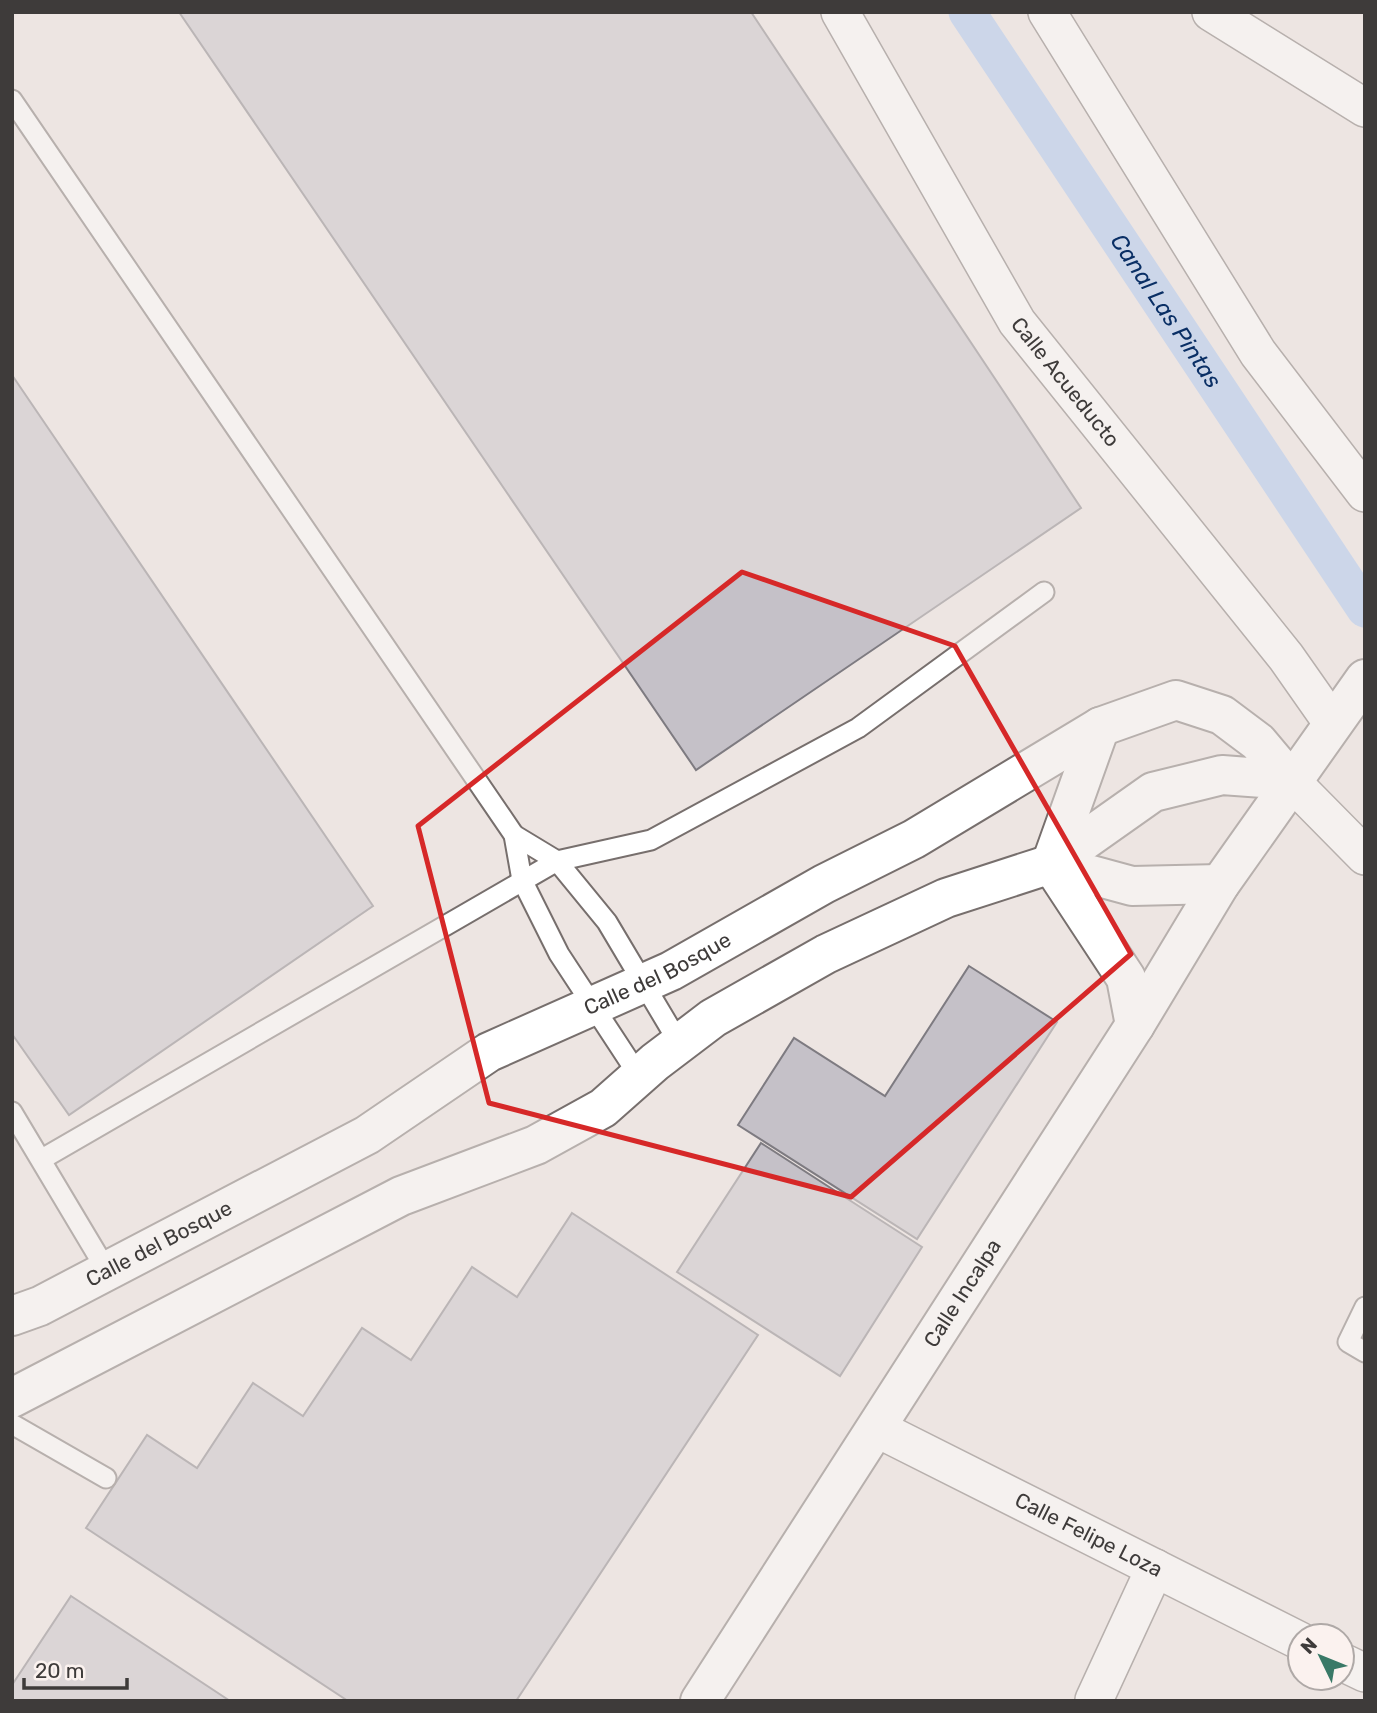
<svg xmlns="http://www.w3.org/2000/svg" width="1377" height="1713" font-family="Rubik,sans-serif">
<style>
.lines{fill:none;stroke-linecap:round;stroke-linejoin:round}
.canal{stroke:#a5c3f2;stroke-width:37}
.building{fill:#c5c1c8;stroke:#7e7b81;stroke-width:2}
.service-casing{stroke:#776f6d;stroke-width:23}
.minor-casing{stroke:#776f6d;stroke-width:40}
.tertiary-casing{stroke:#776f6d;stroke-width:42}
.service{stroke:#fff;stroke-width:19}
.minor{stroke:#fff;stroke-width:37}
.tertiary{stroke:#fff;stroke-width:38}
.marked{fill:none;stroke:#d62828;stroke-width:5;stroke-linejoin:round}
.labels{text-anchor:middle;stroke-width:6;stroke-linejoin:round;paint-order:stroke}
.street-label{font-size:21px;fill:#3e3b3a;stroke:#fbf2ef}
.water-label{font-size:23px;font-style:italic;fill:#0a2f65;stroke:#fbf2ef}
</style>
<rect width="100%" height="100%" fill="#ede5e2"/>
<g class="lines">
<path class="canal" id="s1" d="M 967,12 L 1365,609"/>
</g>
<g class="building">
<path d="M 179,12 L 751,12 L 1081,508 L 696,770 Z"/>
<path d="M 12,375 L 373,906 L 69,1115 L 12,1034 Z"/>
<path d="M 969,966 L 1057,1022 L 917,1239 L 738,1125 L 794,1038 L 885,1096 Z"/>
<path d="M 761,1143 L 922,1247 L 840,1376 L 677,1272 Z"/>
<path d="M 572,1213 L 758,1335 L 516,1701 L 348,1701 L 86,1528 L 147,1435 L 197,1468 L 253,1383 L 303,1416 L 362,1328 L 411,1360 L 472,1267 L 517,1297 Z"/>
<path d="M 71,1596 L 230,1701 L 12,1701 L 12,1685 Z"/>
</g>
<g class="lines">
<g class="service-casing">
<g id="service">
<path d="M 12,100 L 514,835 L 522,880 L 559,954 L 639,1076"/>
<path d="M 514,835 L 557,861 L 607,922 L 679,1043"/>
<path d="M 12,1112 L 107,1271"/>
<path d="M 42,1159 L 557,861 L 651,840 L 858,728 L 1044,592"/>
<path d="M 1365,1307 L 1348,1342 L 1365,1352"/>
<path d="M 12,1424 L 106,1478"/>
</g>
</g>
<g class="minor-casing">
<g id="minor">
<path id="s2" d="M 840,12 L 1017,322 L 1286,657 L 1333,724"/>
<path d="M 1047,12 L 1258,353 L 1365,493"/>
<path d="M 1211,12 L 1365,108"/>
<path d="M 1290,780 L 1365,856"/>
<path id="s3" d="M 876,1428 L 1300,1641"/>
<path d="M 1342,1662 L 1365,1673"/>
<path d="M 1094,1700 L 1155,1568"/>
</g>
</g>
<g class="tertiary-casing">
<g id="tertiary">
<path d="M 1051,864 L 1153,792 L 1222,775 L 1290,780"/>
<path d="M 1051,864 L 1126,978 L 1135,1025"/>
<path d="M 1051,864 L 1100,727"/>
<path id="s4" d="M 12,1316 L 40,1306 L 367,1135 L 489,1052 L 671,971 L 824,884 L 914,839 L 1100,727 L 1176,700 L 1222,715 L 1258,742 L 1290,780"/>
<path d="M 12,1398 L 401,1196 L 536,1145 L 603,1108 L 655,1062 L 713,1018 L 826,954 L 946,898 L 1051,864 L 1132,886 L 1220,884"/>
<path id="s5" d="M 700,1701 L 1135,1025 L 1220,884 L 1365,679"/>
</g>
</g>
<use href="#service" class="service"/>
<use href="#minor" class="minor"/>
<use href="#tertiary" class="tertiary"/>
</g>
<path d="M0 0H1377V1713H0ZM 742,572 L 955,646 L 1131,954 L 851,1197 L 489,1103 L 418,826 Z" fill="#ede5e2" fill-opacity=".55" fill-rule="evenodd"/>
<path class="marked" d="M 742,572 L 955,646 L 1131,954 L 851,1197 L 489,1103 L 418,826 Z"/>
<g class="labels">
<g class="street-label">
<text dy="7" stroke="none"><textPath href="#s2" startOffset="434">Calle Acueducto</textPath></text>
<text dy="7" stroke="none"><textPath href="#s4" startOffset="732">Calle del Bosque</textPath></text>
<text dy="7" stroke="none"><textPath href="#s4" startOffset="164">Calle del Bosque</textPath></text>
<text dy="7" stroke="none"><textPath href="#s5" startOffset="485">Calle Incalpa</textPath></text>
<text dy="7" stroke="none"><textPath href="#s3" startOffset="238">Calle Felipe Loza</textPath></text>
</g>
<g class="water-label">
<text dy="8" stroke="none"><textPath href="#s1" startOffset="359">Canal Las Pintas</textPath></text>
</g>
</g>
<rect width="1377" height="1713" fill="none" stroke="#3e3b3a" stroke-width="28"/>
<g transform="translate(1321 1657) rotate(313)"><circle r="33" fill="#fbf2ef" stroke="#afa9a7" stroke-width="2"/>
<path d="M0-5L12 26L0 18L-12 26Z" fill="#397967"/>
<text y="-10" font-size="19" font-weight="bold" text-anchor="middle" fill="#3e3b3a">N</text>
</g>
<path d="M24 1678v10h103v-10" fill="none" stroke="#3e3b3a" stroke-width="3.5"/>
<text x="35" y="1678" font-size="21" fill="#3e3b3a" stroke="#fbf2ef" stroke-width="5" paint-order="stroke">20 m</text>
</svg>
